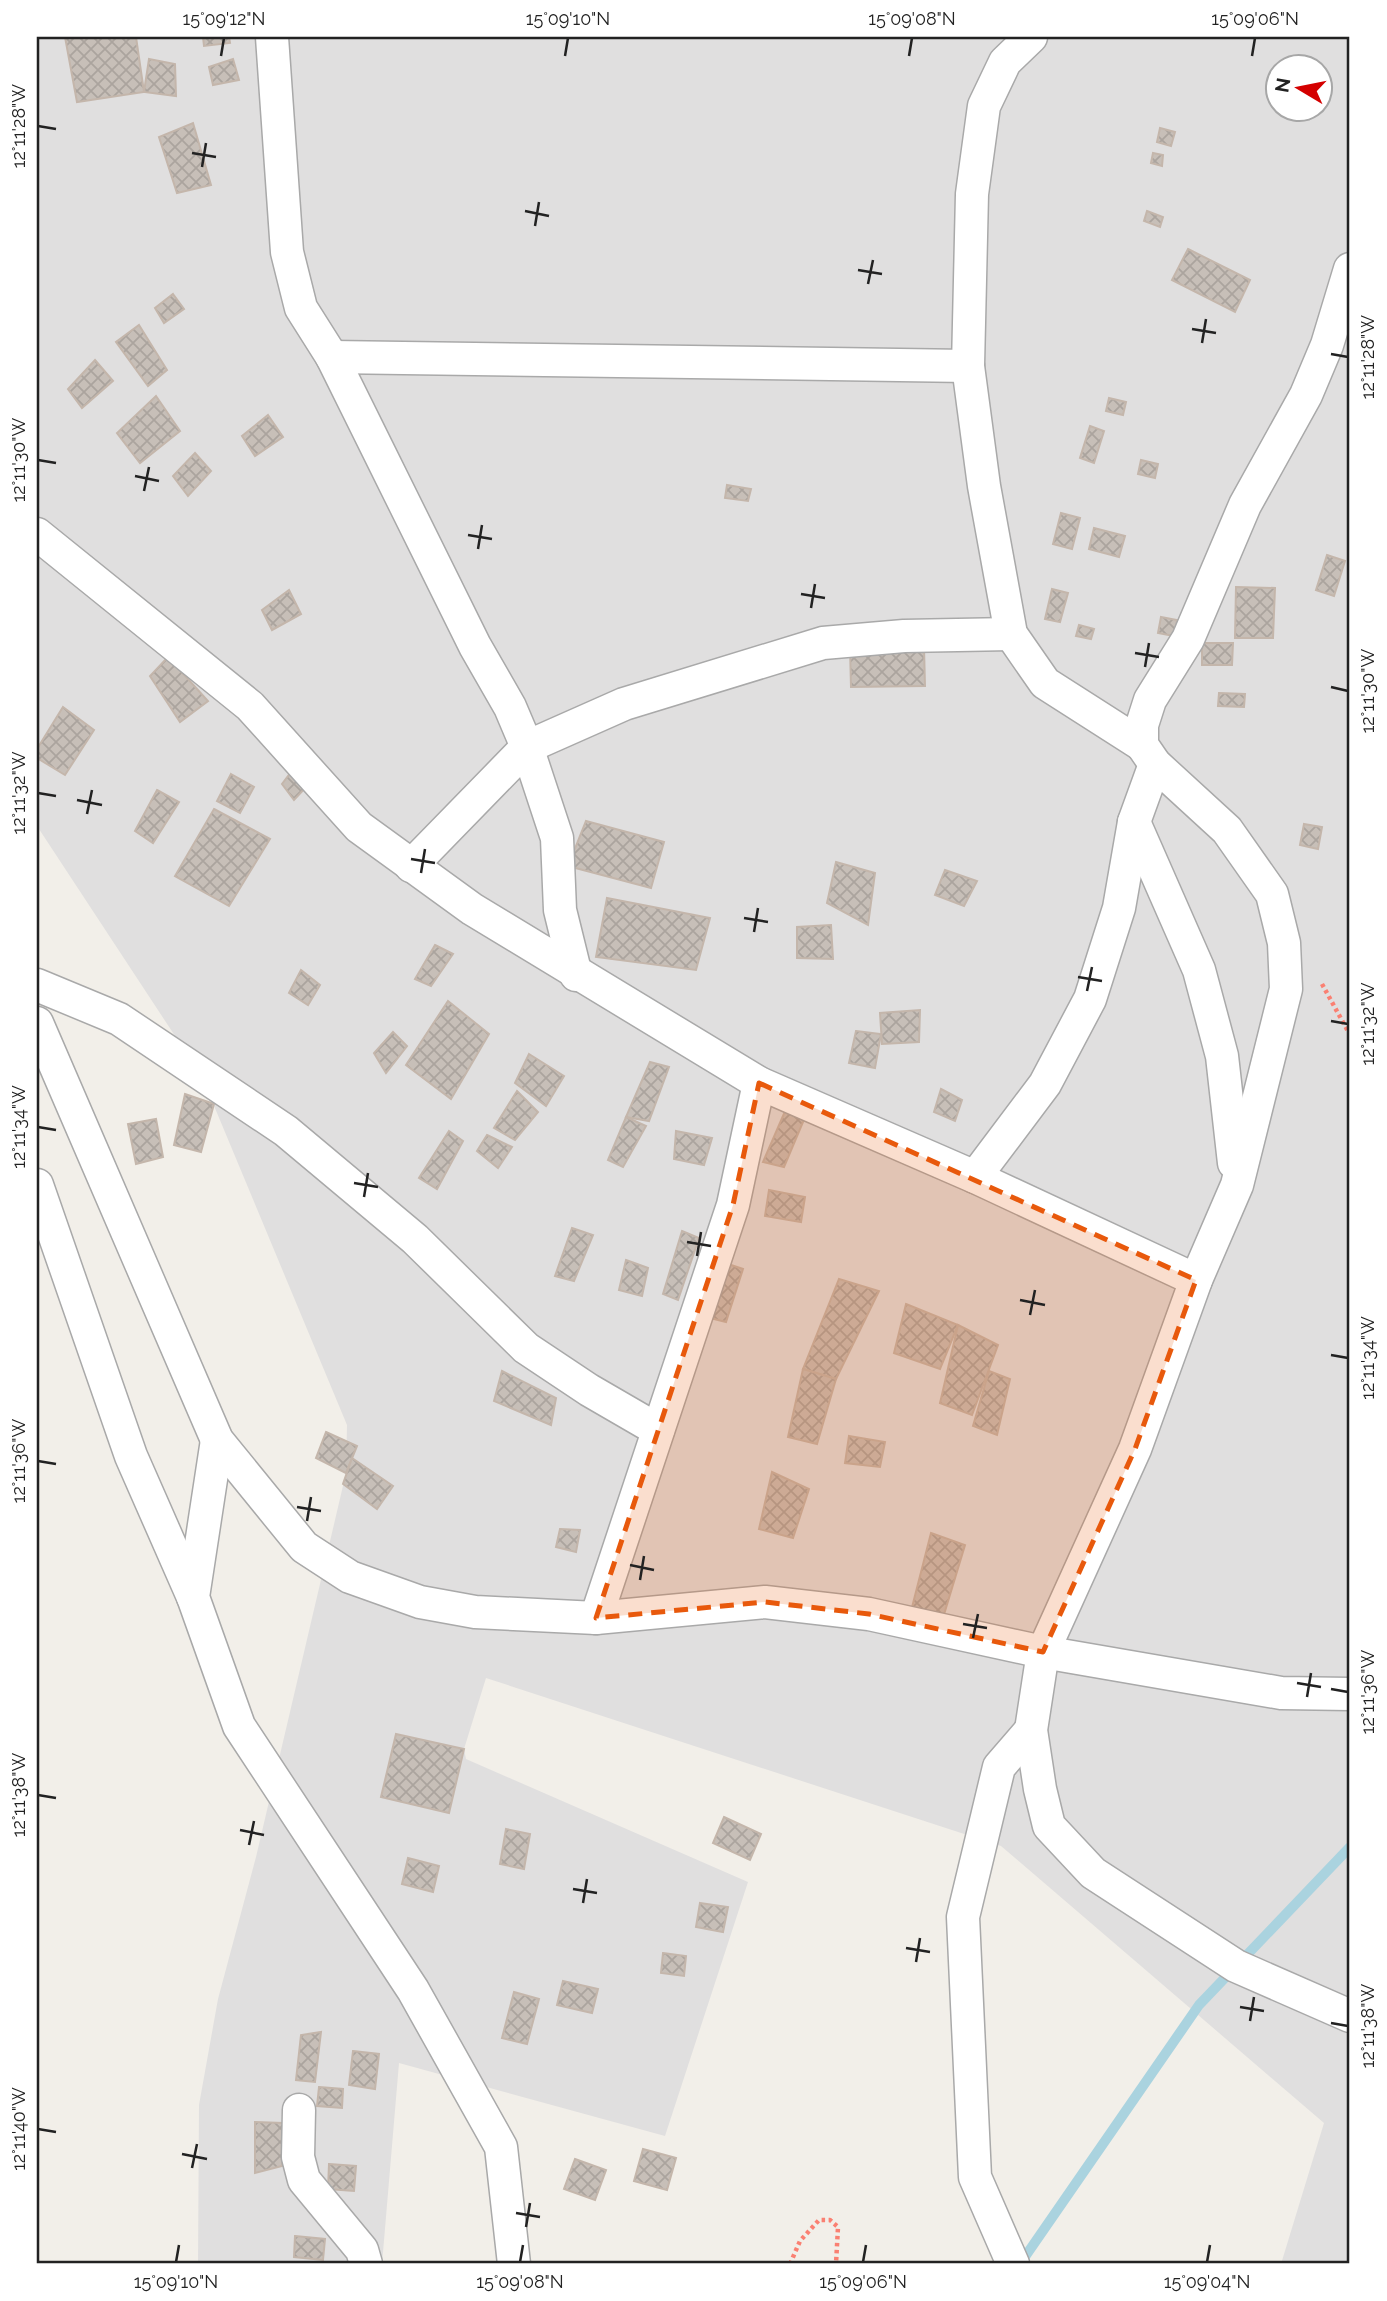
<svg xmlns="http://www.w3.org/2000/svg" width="1387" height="2301" font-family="Raleway,sans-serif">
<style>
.residential{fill:#e0dfdf;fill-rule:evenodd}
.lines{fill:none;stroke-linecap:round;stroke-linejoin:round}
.stream{stroke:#aad3df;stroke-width:10}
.building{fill:url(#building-cross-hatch);stroke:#c4b6ab;stroke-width:2}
.minor-casing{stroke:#a9a9a9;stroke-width:35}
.path{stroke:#fa8072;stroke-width:4.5;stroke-dasharray:3.5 3.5;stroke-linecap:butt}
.minor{stroke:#fff;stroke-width:32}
.marked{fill:#e8590c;fill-opacity:0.2;stroke:#e8590c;stroke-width:5;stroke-dasharray:14 9;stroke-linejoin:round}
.ticks{fill:none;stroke:#222;stroke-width:2.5}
.neatline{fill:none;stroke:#222;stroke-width:2.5}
.ticks-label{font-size:18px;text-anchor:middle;fill:#222}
</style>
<defs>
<pattern id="building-cross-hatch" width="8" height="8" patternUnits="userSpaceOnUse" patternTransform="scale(1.75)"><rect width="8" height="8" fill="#c7bfb8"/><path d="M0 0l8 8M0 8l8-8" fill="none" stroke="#aba49e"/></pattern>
</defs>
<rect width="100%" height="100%" fill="#f2efe9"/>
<path class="residential" d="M 37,37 L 1350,37 L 1350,2264 L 1281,2264 L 1324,2123 L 1001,1846 L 486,1678 L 464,1749 L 466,1759 L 748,1882 L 665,2136 L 399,2063 L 382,2264 L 198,2264 L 199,2105 L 218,1999 L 256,1857 L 346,1473 L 347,1425 L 202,1077 L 37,826 ZM 1278,66 L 1320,66 L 1320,108 L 1278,108 Z"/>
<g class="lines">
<path class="stream" d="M 1020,2264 L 1199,2005 L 1350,1847"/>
</g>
<g class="building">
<path d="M 65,37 L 136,37 L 144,92 L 77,102 Z"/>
<path d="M 203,37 L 229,37 L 230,43 L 204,46 Z"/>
<path d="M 149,59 L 175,64 L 176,96 L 144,92 Z"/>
<path d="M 233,59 L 239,80 L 213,85 L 209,67 Z"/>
<path d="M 193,123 L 211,185 L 177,193 L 159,137 Z"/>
<path d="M 1160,128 L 1175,132 L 1171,146 L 1157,142 Z"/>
<path d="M 1153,153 L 1163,155 L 1162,166 L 1151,163 Z"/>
<path d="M 1147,211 L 1163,217 L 1160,227 L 1144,221 Z"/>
<path d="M 1188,249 L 1250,280 L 1235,312 L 1172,280 Z"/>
<path d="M 173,294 L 184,309 L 164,323 L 155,308 Z"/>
<path d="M 139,325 L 167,370 L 148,386 L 116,342 Z"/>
<path d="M 95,360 L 113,381 L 82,408 L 68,389 Z"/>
<path d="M 156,396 L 180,431 L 140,463 L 117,433 Z"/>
<path d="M 1109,398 L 1126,402 L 1123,415 L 1106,411 Z"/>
<path d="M 268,415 L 283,437 L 255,456 L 242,436 Z"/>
<path d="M 1090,426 L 1104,431 L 1094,463 L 1080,458 Z"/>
<path d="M 195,453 L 211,471 L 188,496 L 173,476 Z"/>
<path d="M 1141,460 L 1158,464 L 1155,478 L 1138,474 Z"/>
<path d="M 727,485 L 751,489 L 748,501 L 725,498 Z"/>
<path d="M 1061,513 L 1080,518 L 1072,549 L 1053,544 Z"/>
<path d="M 1094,528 L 1125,536 L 1119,557 L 1089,549 Z"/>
<path d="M 1327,555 L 1345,561 L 1334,596 L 1316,590 Z"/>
<path d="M 1236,587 L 1275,588 L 1273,638 L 1235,638 Z"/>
<path d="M 1052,589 L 1068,593 L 1060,622 L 1045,619 Z"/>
<path d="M 289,590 L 301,614 L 272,630 L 262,610 Z"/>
<path d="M 1161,617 L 1177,620 L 1174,636 L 1158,633 Z"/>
<path d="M 1079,625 L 1094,629 L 1091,639 L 1076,636 Z"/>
<path d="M 1202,643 L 1233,643 L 1232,665 L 1202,665 Z"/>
<path d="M 924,647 L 925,686 L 851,687 L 850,648 Z"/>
<path d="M 168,657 L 208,701 L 180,722 L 150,676 Z"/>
<path d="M 1219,693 L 1245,694 L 1244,707 L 1218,706 Z"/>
<path d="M 63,707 L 94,730 L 65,775 L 37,758 L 37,749 Z"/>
<path d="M 294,768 L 308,785 L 294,800 L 282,784 Z"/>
<path d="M 231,774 L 254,787 L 240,813 L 217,801 Z"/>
<path d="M 157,790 L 179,802 L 153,843 L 135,831 Z"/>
<path d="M 214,809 L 270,839 L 229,906 L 175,876 Z"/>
<path d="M 586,821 L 664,842 L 651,888 L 568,866 Z"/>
<path d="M 1304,824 L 1322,827 L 1318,849 L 1300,845 Z"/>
<path d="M 836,862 L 875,873 L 868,925 L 827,903 Z"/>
<path d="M 945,870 L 977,881 L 964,906 L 935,895 Z"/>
<path d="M 607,898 L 710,918 L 696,970 L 596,957 Z"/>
<path d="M 831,925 L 833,959 L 797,958 L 797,927 Z"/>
<path d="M 435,945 L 453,954 L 431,986 L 415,979 Z"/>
<path d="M 301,970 L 320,985 L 308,1005 L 289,993 Z"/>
<path d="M 448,1001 L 489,1034 L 451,1099 L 406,1065 Z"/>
<path d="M 920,1010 L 919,1042 L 882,1044 L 880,1013 Z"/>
<path d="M 856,1031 L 881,1034 L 875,1068 L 849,1063 Z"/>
<path d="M 393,1032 L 407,1046 L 386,1073 L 374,1053 Z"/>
<path d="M 529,1054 L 564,1076 L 546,1106 L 515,1083 Z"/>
<path d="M 650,1062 L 669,1067 L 649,1121 L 626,1117 Z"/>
<path d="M 941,1089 L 962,1100 L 955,1121 L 934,1112 Z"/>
<path d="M 517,1091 L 538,1112 L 515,1140 L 494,1128 Z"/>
<path d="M 185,1094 L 214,1104 L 201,1152 L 174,1145 Z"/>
<path d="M 786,1109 L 806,1115 L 784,1167 L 763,1162 Z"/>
<path d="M 626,1117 L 646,1126 L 623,1167 L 608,1160 Z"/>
<path d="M 156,1119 L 163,1157 L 136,1164 L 128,1124 Z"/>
<path d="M 449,1131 L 463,1141 L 437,1189 L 419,1178 Z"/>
<path d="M 676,1131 L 712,1138 L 704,1165 L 674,1159 Z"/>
<path d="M 487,1135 L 512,1147 L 498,1168 L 477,1151 Z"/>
<path d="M 769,1190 L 805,1197 L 801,1222 L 765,1216 Z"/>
<path d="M 572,1228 L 593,1235 L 574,1281 L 555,1276 Z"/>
<path d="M 682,1231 L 699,1238 L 678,1300 L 663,1294 Z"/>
<path d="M 626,1260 L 648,1268 L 642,1296 L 619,1290 Z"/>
<path d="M 725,1263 L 743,1269 L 726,1322 L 710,1318 Z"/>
<path d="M 839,1279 L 879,1291 L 836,1379 L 803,1369 Z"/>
<path d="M 906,1304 L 958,1325 L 940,1369 L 894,1353 Z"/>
<path d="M 958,1325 L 998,1345 L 972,1415 L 940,1403 Z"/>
<path d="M 803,1369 L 836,1379 L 817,1444 L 788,1437 Z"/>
<path d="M 502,1371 L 556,1398 L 551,1425 L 494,1401 Z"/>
<path d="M 989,1371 L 1010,1379 L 997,1435 L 973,1426 Z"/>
<path d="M 326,1432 L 357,1446 L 346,1473 L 316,1458 Z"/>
<path d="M 849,1436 L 885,1442 L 880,1467 L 845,1463 Z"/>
<path d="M 352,1458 L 393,1486 L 377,1509 L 343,1484 Z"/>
<path d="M 772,1472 L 809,1489 L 793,1538 L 759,1529 Z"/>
<path d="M 560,1529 L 580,1530 L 576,1552 L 556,1547 Z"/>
<path d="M 931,1533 L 965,1545 L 939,1631 L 908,1623 Z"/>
<path d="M 396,1734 L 464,1749 L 449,1813 L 381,1797 Z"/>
<path d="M 724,1817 L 761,1834 L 750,1860 L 713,1843 Z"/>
<path d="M 506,1829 L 530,1834 L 524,1869 L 500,1864 Z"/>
<path d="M 408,1858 L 439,1866 L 433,1892 L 402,1884 Z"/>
<path d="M 700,1903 L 728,1907 L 723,1932 L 696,1927 Z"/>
<path d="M 663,1953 L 686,1956 L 684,1976 L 661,1973 Z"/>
<path d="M 563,1981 L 598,1989 L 592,2013 L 557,2005 Z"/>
<path d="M 514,1992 L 539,1999 L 527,2044 L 502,2038 Z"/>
<path d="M 321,2032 L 315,2082 L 296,2080 L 301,2035 Z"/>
<path d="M 353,2051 L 379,2054 L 375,2089 L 349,2085 Z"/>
<path d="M 319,2087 L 343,2089 L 342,2108 L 317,2106 Z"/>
<path d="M 255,2122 L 283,2123 L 282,2166 L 255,2173 Z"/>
<path d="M 643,2149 L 676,2158 L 667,2190 L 634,2181 Z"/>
<path d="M 575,2159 L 606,2170 L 595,2200 L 564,2189 Z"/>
<path d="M 329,2164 L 356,2166 L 354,2191 L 328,2189 Z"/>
<path d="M 295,2236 L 325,2239 L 323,2260 L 294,2257 Z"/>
</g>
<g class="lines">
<g class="minor-casing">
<g id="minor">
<path d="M 272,37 L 287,252 L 301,308 L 332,357 L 475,646 L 510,707 L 527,747 L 557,838 L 560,910 L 576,975"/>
<path d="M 1031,37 L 1005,62 L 984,106 L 972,194 L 968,366 L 984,486 L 1011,634 L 1045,683 L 1142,745"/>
<path d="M 1350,269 L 1327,345 L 1306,395 L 1245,505 L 1188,639 L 1150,700 L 1142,725 L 1142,745 L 1155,764 L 1227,830 L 1272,894 L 1284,943 L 1286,989 L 1237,1185 L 1196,1280 L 1135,1449 L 1043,1652 L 1031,1730 L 1040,1789 L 1049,1826 L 1093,1873 L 1236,1966 L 1350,2016"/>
<path d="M 332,357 L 968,366"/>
<path d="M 37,534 L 250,706 L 359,827 L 472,909 L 759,1083 L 975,1177 L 1196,1280"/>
<path d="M 1134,822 L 1199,970 L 1222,1056 L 1234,1163"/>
<path d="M 411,866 L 527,747 L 624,704 L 823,643 L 904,636 L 1011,634"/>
<path d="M 37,985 L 119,1019 L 286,1131 L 415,1239 L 526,1348 L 589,1390 L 658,1430"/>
<path d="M 37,1023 L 217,1440 L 304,1547 L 350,1577 L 420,1602 L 475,1612 L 596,1618 L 765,1602 L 869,1614 L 1043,1652 L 1281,1693 L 1350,1694"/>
<path d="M 975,1177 L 1045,1084 L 1090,999 L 1119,908 L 1134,822 L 1155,764"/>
<path d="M 37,1185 L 131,1456 L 193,1597"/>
<path d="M 217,1440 L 193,1597 L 239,1726 L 413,1990 L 501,2147 L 514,2264"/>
<path d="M 596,1618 L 733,1205 L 759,1083"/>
<path d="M 299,2110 L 298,2157 L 304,2180 L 362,2250 L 366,2264"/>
<path d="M 1013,2264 L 975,2177 L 963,1917 L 999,1767 L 1031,1730"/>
</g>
</g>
<g class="path">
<path d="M 1322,984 L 1350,1035"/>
<path d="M 790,2264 L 800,2241 L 819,2220 L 830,2220 L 838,2227 L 836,2264"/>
</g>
<use href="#minor" class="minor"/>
</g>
<path class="marked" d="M 759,1083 L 1196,1280 L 1135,1449 L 1043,1652 L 869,1614 L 765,1602 L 596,1618 L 733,1205 Z"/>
<path class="ticks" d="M 221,56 L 224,38M 565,56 L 568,38M 909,56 L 912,38M 1252,56 L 1255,38M 38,126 L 56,129M 192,153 L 216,157M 202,167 L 206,143M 525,211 L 549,216M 535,226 L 539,202M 858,270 L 882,274M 868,284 L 873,260M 1192,329 L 1216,333M 1202,343 L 1206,319M 1331,354 L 1348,357M 38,460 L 56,463M 135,476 L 159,481M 144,491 L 149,467M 468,535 L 492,539M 478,549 L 482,525M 801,594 L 825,598M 811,608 L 815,584M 1135,653 L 1159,657M 1145,667 L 1149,643M 1331,687 L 1348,691M 38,793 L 56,796M 77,800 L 102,805M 87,814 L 92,790M 411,859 L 435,863M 421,873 L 425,849M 744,918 L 768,922M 754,932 L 758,908M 1078,977 L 1102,981M 1087,991 L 1092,967M 1331,1021 L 1348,1024M 38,1127 L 56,1130M 354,1183 L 378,1187M 364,1197 L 368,1173M 687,1242 L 711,1246M 697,1256 L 701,1232M 1020,1300 L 1045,1305M 1030,1315 L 1035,1290M 1331,1355 L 1348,1358M 38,1461 L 56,1464M 297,1507 L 321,1511M 307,1521 L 311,1497M 630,1565 L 654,1570M 640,1580 L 644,1556M 963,1624 L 987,1628M 973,1638 L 978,1614M 1297,1683 L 1321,1687M 1331,1689 L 1348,1692M 1307,1697 L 1311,1673M 38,1795 L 56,1798M 240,1830 L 264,1835M 249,1845 L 254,1821M 573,1889 L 597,1893M 583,1903 L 587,1879M 906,1948 L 930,1952M 916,1962 L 920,1938M 1240,2007 L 1264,2011M 1250,2021 L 1254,1997M 1331,2023 L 1348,2026M 38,2129 L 56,2132M 182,2154 L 207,2159M 192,2168 L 197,2144M 516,2213 L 540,2217M 526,2227 L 530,2203M 176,2262 L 179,2245M 520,2262 L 523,2245M 863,2262 L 866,2245M 1207,2262 L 1210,2245"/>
<rect width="1387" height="2301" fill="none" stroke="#ffffff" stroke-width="77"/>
<g transform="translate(1299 88) rotate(280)"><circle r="33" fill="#ffffff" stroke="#a7a7a7" stroke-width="2"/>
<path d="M0-5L12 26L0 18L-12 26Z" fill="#d40000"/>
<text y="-10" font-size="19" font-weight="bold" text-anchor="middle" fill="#222222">N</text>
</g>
<rect x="38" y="38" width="1310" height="2224" class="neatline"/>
<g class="ticks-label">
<text x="224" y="25">15°09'12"N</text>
<text x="568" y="25">15°09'10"N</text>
<text x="912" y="25">15°09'08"N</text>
<text x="1255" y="25">15°09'06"N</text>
<text transform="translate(19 126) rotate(-90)" y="6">12°11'28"W</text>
<text transform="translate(1368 357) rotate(-90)" y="6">12°11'28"W</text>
<text transform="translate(19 460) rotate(-90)" y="6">12°11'30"W</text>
<text transform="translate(1368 691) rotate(-90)" y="6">12°11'30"W</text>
<text transform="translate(19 793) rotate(-90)" y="6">12°11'32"W</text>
<text transform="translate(1368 1024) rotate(-90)" y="6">12°11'32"W</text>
<text transform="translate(19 1127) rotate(-90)" y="6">12°11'34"W</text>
<text transform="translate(1368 1358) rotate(-90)" y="6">12°11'34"W</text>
<text transform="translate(19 1461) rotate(-90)" y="6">12°11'36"W</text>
<text transform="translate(1368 1692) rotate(-90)" y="6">12°11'36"W</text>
<text transform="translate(19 1795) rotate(-90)" y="6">12°11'38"W</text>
<text transform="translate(1368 2026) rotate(-90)" y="6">12°11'38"W</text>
<text transform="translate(19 2129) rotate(-90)" y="6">12°11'40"W</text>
<text x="176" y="2288">15°09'10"N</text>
<text x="520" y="2288">15°09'08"N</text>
<text x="863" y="2288">15°09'06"N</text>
<text x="1207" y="2288">15°09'04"N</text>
</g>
</svg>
